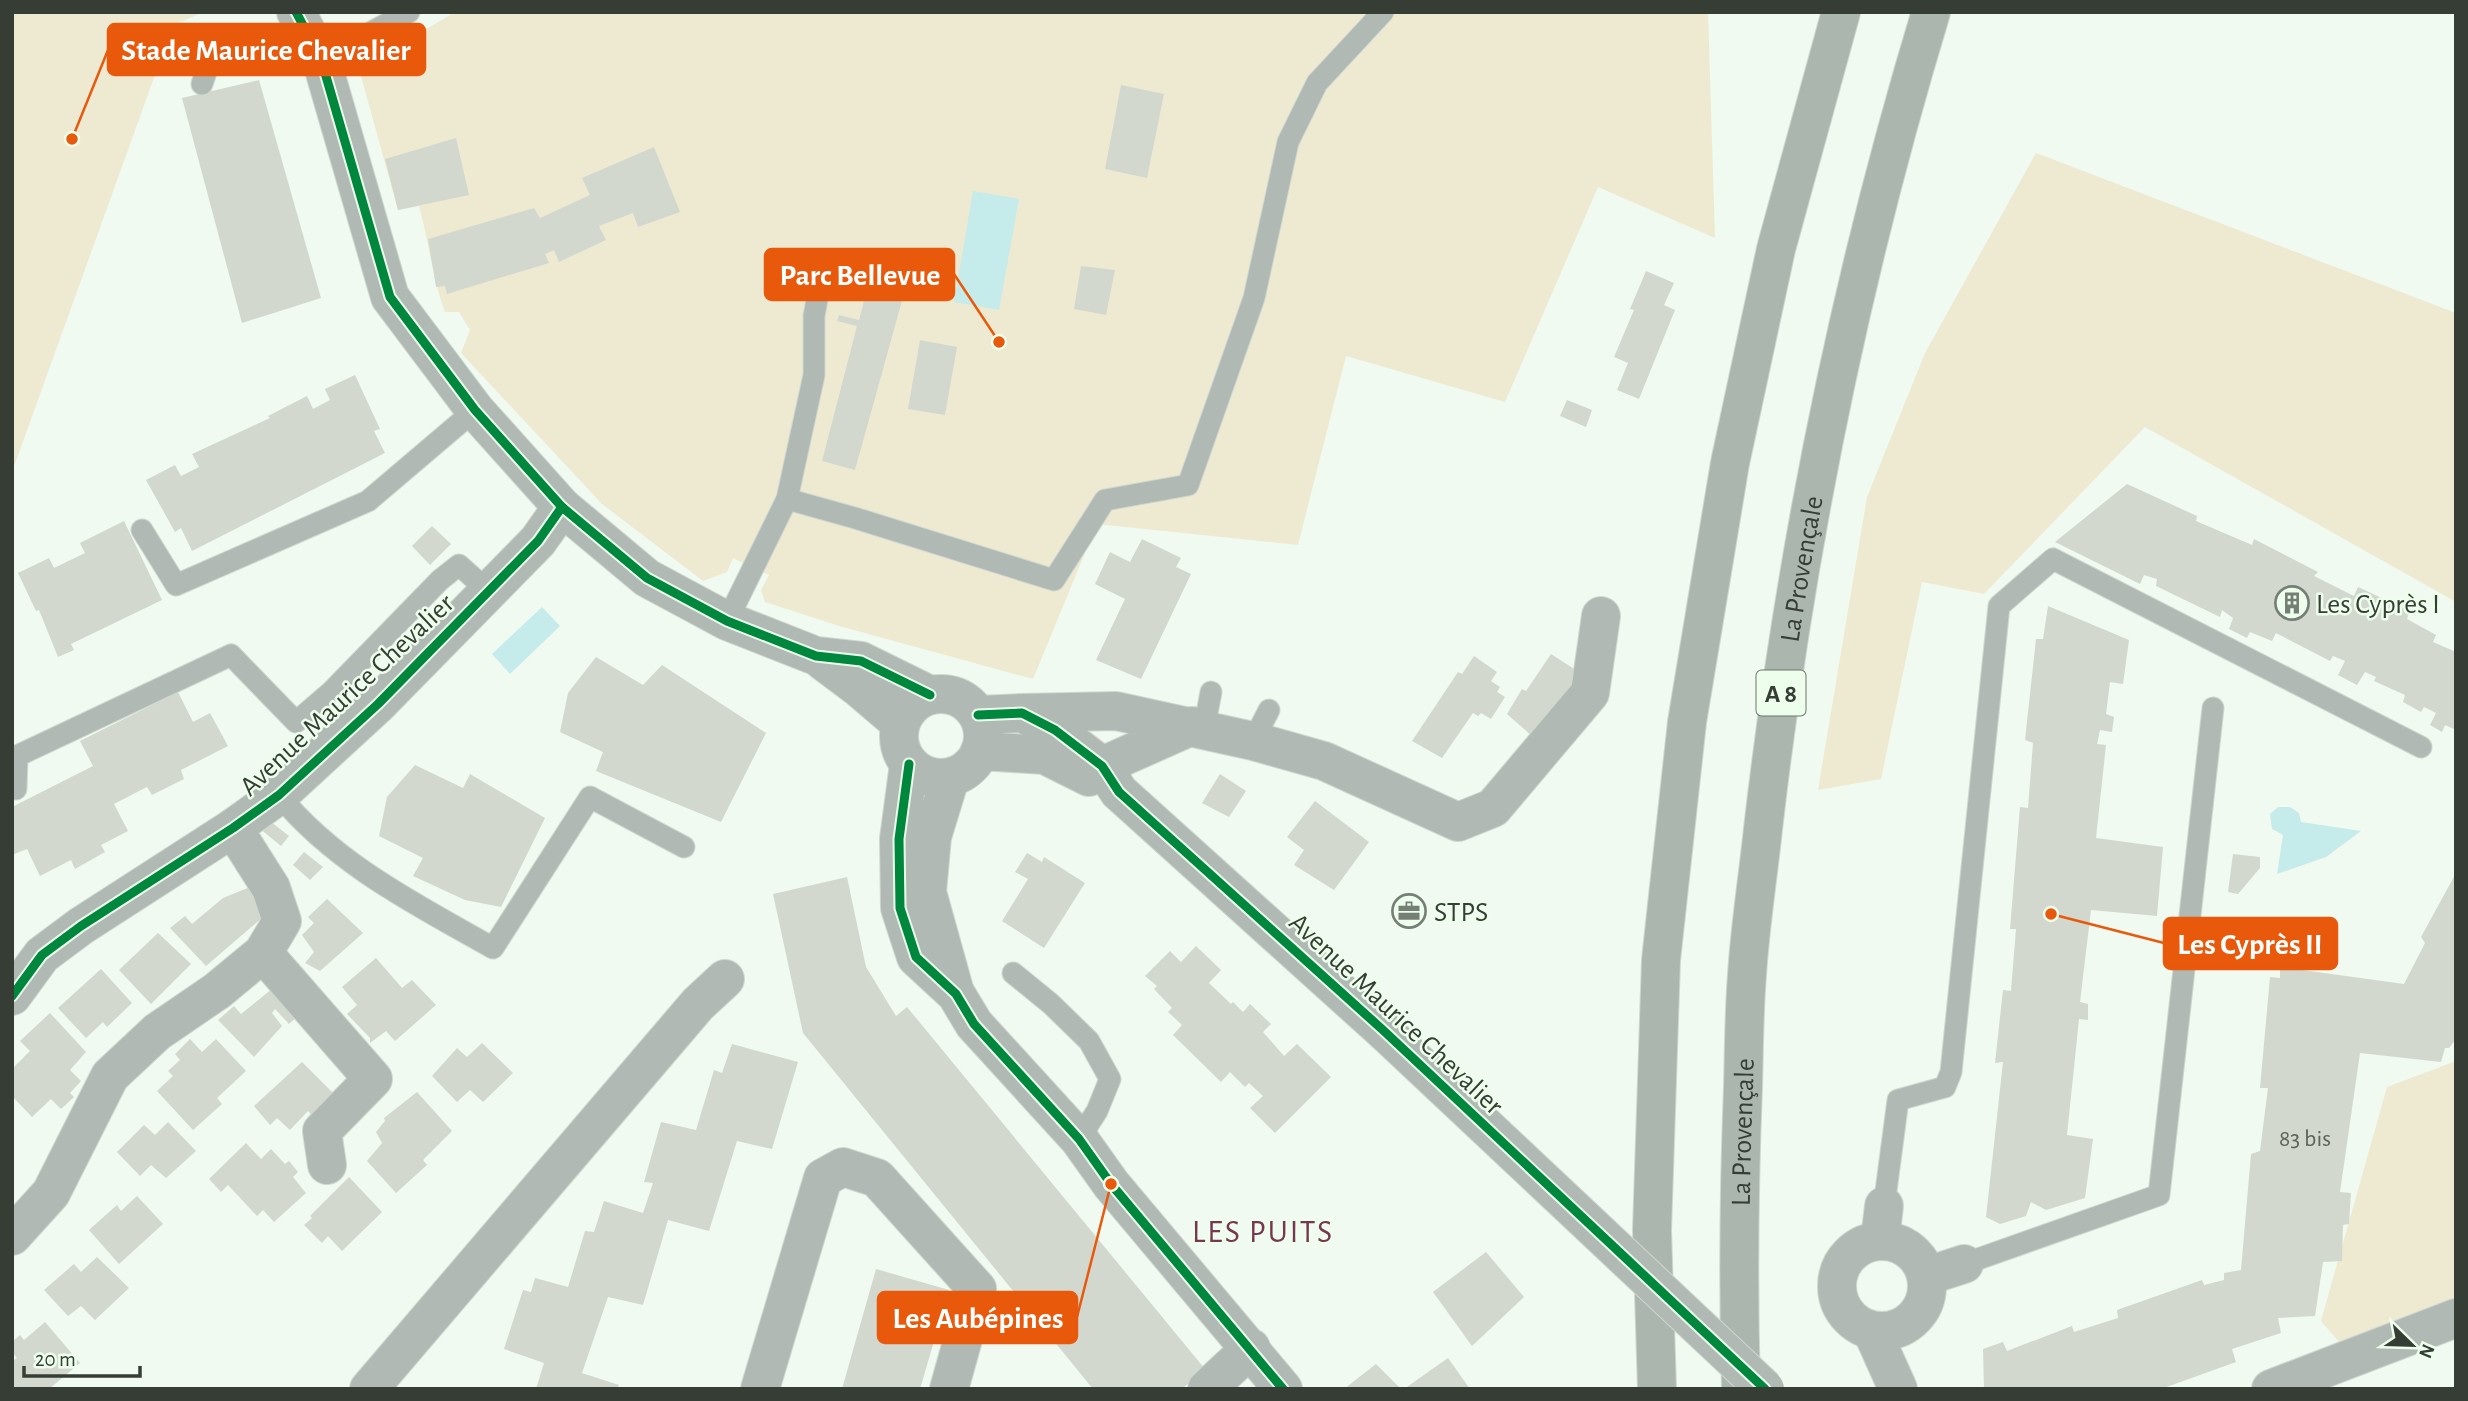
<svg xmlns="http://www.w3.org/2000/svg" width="2468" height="1401" font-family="'Alegreya Sans',sans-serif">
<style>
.green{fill:#eeead2}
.water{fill:#c5ebeb}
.building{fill:#d2d8ce}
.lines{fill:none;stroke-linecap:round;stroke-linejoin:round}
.service-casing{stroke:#cfd7cf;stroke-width:23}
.minor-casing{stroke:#cfd7cf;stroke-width:40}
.tertiary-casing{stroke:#cfd7cf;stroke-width:40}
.motorway-casing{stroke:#cfd7cf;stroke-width:40}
.service{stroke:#b0b9b4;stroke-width:21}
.minor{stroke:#b0b9b4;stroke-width:38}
.tertiary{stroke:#b0b9b4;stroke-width:38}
.motorway{stroke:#abb6af;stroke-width:38}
.minor-bridge-casing{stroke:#cfd7cf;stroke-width:40;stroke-linecap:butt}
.minor-bridge{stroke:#b0b9b4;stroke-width:38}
.cycleway-casing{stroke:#edfeec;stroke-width:13}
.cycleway{stroke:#00873e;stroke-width:9}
.labels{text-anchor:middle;stroke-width:5;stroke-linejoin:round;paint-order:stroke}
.number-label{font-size:24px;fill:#5c645a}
.shield{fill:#edfeec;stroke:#6c776b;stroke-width:2}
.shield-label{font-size:26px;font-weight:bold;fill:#353d34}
.street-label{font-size:28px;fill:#353d34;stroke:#edfeec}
.poi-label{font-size:28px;fill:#353d34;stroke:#edfeec;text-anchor:start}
.quarter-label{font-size:32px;letter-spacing:2px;fill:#793652;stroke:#edfeec}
.leader{fill:none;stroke:#e8590c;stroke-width:2.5}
.callout-dot{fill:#e8590c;stroke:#edfeec;stroke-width:2.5}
.callout{fill:#e8590c;stroke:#e8590c;stroke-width:2.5}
.callout-label{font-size:30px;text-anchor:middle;font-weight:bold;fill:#fff}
</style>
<rect width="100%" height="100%" fill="#f0faf0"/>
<g class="green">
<path d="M 12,12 L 204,12 L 173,25 L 12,472 Z"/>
<path d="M 455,12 L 1708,12 L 1715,238 L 1598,187 L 1505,402 L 1346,356 L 1298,545 L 1097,524 L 1033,679 L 839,626 L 765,602 L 761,590 L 769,575 L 733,558 L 727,572 L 703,581 L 602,504 L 461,353 L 470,330 L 459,312 L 445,312 C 432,277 429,241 419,206 L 398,210 L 359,69 Z"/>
<path d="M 2036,153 L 2456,313 L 2456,602 L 2145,427 L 1984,594 L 1922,582 L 1881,779 L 1818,790 L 1867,497 L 1925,353 Z"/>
<path d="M 2456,1061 L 2456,1300 L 2340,1343 L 2321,1321 L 2387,1087 Z"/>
</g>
<g class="water">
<path d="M 973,191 L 1019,199 L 999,310 L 954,302 Z"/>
<path d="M 542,607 L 560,626 L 510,674 L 492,654 Z"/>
<path d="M 2278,807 L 2290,807 L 2299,813 L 2301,822 L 2361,831 L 2326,857 L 2277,874 L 2283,835 L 2272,829 L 2270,814 Z"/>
</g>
<g class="building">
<path d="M 259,80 L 321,298 L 242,323 L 182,98 Z"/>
<path d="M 1121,85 L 1164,94 L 1147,178 L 1105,169 Z"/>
<path d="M 456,138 L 469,195 L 398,210 L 385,159 Z"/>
<path d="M 654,147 L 680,212 L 638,227 L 633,213 L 599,226 L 606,240 L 559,262 L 554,250 L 545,254 L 549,263 L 447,294 L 445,286 L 436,287 L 428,239 L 534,208 L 540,218 L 590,195 L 582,178 Z"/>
<path d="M 1081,266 L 1115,270 L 1106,315 L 1074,309 Z"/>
<path d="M 1646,271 L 1674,283 L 1664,305 L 1675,310 L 1639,399 L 1617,390 L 1628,363 L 1614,357 L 1634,310 L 1630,309 Z"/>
<path d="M 869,282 L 905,290 L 855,470 L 822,461 L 857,326 L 837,321 L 839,315 L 859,320 Z"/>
<path d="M 920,340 L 957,347 L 945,415 L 908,409 Z"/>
<path d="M 355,375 L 380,429 L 374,431 L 385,453 L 192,551 L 181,528 L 175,532 L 146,480 L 175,465 L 181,476 L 199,467 L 192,454 L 270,418 L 268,416 L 307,396 L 313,409 L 330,400 L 325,389 Z"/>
<path d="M 1567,400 L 1592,410 L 1586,427 L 1560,416 Z"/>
<path d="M 2127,484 L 2197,516 L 2196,521 L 2252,545 L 2254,539 L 2318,572 L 2314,576 L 2354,596 L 2358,587 L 2410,611 L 2407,619 L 2436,635 L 2433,642 L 2456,652 L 2456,730 L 2445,725 L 2442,732 L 2430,725 L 2436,713 L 2424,707 L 2421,712 L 2403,702 L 2405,695 L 2374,681 L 2376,677 L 2365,672 L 2357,685 L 2338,675 L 2345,661 L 2333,656 L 2330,661 L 2276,633 L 2272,641 L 2250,632 L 2247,638 L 2229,629 L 2233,618 L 2222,610 L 2220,617 L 2156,586 L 2157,579 L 2144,575 L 2140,584 L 2055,542 Z"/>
<path d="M 124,521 L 162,600 L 71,644 L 74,650 L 58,657 L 39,610 L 36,611 L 18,573 L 49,558 L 54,568 L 85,553 L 80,543 Z"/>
<path d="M 432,526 L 451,544 L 430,565 L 412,546 Z"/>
<path d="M 1142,539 L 1181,558 L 1176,567 L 1191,574 L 1141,679 L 1096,660 L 1125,599 L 1095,584 L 1110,552 L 1130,562 Z"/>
<path d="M 2048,606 L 2129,640 L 2123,684 L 2110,682 L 2106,714 L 2114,717 L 2112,732 L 2100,730 L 2097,744 L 2106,745 L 2096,838 L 2163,847 L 2157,916 L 2091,910 L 2080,1002 L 2088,1004 L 2088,1020 L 2079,1019 L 2067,1135 L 2093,1139 L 2085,1198 L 2046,1210 L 2031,1202 L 2026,1216 L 2000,1224 L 1986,1217 L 2003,1062 L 1995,1063 L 2003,990 L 2011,991 L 2016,929 L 2010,929 L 2020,807 L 2028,808 L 2033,743 L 2025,740 L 2036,639 L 2043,639 Z"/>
<path d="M 1551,654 L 1582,674 L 1532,736 L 1507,714 L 1522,689 L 1526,691 Z"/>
<path d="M 1474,656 L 1497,672 L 1491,681 L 1500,687 L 1497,692 L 1505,697 L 1491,719 L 1481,713 L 1478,716 L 1473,713 L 1442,758 L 1412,741 L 1458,672 L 1462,674 Z"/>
<path d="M 596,657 L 643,685 L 662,665 L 766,733 L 721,822 L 596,771 L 603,752 L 560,732 L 568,693 Z"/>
<path d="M 178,692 L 193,722 L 210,713 L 228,746 L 181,770 L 184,779 L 152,795 L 147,787 L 114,804 L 128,831 L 101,845 L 105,852 L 75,869 L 71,860 L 40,876 L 27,849 L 12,855 L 12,807 L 93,766 L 80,741 Z"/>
<path d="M 415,765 L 463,788 L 470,774 L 545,818 L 501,907 L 465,900 L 413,876 L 423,858 L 379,836 L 387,797 Z"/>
<path d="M 1220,774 L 1246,791 L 1229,817 L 1202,803 Z"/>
<path d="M 1315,801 L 1369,842 L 1334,890 L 1294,865 L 1304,850 L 1287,837 Z"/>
<path d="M 266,818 L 289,836 L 281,846 L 259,828 Z"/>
<path d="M 304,852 L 323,867 L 310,880 L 293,865 Z"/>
<path d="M 1027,853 L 1042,862 L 1044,857 L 1085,883 L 1044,948 L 1002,921 L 1028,879 L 1015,872 Z"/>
<path d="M 2233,854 L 2260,857 L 2260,868 L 2238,894 L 2228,892 Z"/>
<path d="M 2456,873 L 2456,1039 L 2449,1048 L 2445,1048 L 2441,1062 L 2360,1053 L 2340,1192 L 2351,1193 L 2349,1224 L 2343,1225 L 2342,1261 L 2323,1262 L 2315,1316 L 2278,1318 L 2281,1333 L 2232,1349 L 2236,1362 L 2161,1389 L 1984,1389 L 1983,1349 L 2003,1342 L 2007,1351 L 2072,1326 L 2074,1332 L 2118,1318 L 2117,1310 L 2202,1280 L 2204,1285 L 2224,1280 L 2224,1273 L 2241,1270 L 2251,1154 L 2260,1151 L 2268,1088 L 2260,1088 L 2270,977 L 2280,978 L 2280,967 L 2404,984 L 2425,943 L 2421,937 Z"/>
<path d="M 847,877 L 866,967 L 896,1016 L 907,1007 L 1205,1369 L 1182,1389 L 1093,1389 L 803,1033 L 773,894 Z"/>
<path d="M 250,887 L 270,911 L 206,966 L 170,928 L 185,916 L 192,924 L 223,898 Z"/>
<path d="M 327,899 L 363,933 L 320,971 L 305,963 L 314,952 L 302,935 L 314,923 L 308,917 Z"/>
<path d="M 158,933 L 191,964 L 151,1004 L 119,970 Z"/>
<path d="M 1196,946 L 1221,970 L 1209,983 L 1231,1004 L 1233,1002 L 1243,1012 L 1250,1004 L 1271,1024 L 1263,1032 L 1284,1056 L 1297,1044 L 1331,1077 L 1275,1133 L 1250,1108 L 1263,1096 L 1249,1083 L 1245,1087 L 1230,1072 L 1221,1082 L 1173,1035 L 1182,1025 L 1168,1012 L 1172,1008 L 1154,989 L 1157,986 L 1145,976 L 1170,951 L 1181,962 Z"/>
<path d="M 376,958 L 402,988 L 412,980 L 436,1005 L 395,1041 L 386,1031 L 370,1043 L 370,1038 L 347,1014 L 357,1005 L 342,987 Z"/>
<path d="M 101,969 L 132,1003 L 107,1027 L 103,1022 L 86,1038 L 58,1008 Z"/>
<path d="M 272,989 L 298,1016 L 289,1024 L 275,1009 L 272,1013 L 282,1026 L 254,1057 L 218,1020 L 234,1006 L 241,1014 Z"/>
<path d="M 50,1013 L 86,1052 L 70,1070 L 81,1081 L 70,1093 L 74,1097 L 61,1109 L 51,1099 L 32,1117 L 12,1096 L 12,1069 L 30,1051 L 20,1041 Z"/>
<path d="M 190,1039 L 202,1052 L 216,1039 L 246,1071 L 217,1098 L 222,1104 L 193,1130 L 157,1091 L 173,1076 L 168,1071 L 180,1060 L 175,1054 Z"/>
<path d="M 482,1043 L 513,1073 L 483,1102 L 470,1090 L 457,1102 L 432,1076 L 457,1048 L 467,1057 Z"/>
<path d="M 732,1044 L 798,1062 L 772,1149 L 737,1141 L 709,1231 L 668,1220 L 643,1305 L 608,1297 L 582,1373 L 619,1385 L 617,1389 L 536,1389 L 544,1363 L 504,1349 L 523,1290 L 531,1292 L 535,1278 L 568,1287 L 585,1231 L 594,1232 L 604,1201 L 643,1213 L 653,1183 L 644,1182 L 661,1122 L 696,1130 L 714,1070 L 722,1073 Z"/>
<path d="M 302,1062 L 338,1098 L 315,1119 L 308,1111 L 290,1130 L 277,1118 L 270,1125 L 254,1106 Z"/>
<path d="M 417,1092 L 452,1131 L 423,1160 L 427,1165 L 396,1193 L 367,1161 L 382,1143 L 376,1132 L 385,1121 L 384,1118 Z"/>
<path d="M 168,1122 L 196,1151 L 166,1178 L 151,1165 L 140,1176 L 117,1152 L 144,1125 L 155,1135 Z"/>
<path d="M 246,1143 L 261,1159 L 271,1149 L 285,1164 L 289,1161 L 298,1172 L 293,1177 L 306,1193 L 274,1222 L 263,1210 L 257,1216 L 228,1185 L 221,1192 L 209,1179 Z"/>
<path d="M 349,1177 L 382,1212 L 342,1251 L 328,1236 L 322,1243 L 304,1225 L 312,1218 L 310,1216 Z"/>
<path d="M 137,1196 L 163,1224 L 119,1264 L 89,1230 L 117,1205 L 121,1211 Z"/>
<path d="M 1486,1252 L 1524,1297 L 1472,1346 L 1433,1292 Z"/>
<path d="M 97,1257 L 129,1288 L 95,1320 L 81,1306 L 68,1316 L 44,1290 L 74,1264 L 81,1272 Z"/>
<path d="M 876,1269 L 949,1290 L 920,1389 L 842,1389 Z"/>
<path d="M 45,1322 L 80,1363 L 49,1389 L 12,1389 L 12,1361 L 17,1358 L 12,1352 L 12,1342 L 20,1335 L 24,1340 Z"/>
<path d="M 1448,1358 L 1470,1389 L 1404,1389 Z"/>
<path d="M 1376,1364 L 1401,1389 L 1344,1389 Z"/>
</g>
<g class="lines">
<g class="service-casing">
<g id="service">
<path d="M 321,59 L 409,12"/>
<path d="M 202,84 L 211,57 L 276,49 L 309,37"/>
<path d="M 787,499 L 855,518 L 1054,580 L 1105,500 L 1188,485 L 1254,298 L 1288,142 L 1317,83 L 1383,12"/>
<path d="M 142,530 L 176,585 L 368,501 L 475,410"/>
<path d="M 727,621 L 787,499 L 814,375 L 814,316 L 823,267"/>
<path d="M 1204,729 L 1211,692"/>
<path d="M 1253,741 L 1269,710"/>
<path d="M 16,789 L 17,756 L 231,655 L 296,722 L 331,692 L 440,580 L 459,565 L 487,590"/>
<path d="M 279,795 C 335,864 417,905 493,948 L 590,797 L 684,847"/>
<path d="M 1013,973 L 1051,1004 L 1089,1041 L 1110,1079 L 1097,1111 L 1079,1139"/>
<path d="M 1884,1206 L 1898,1100 L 1945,1087 L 1951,1072 L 1999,606 L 2053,559 L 2421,747"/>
<path d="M 1964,1264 L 2159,1195 L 2213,708"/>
</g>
</g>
<g class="minor-casing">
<g id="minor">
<path d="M 1022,713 L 1116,711 L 1253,741 L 1324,761 L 1458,822 L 1493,808 L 1590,693 L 1601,616"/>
<path d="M 978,715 L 1022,713 L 1055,730 L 1102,766 L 1119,792 L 1384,1031"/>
<path d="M 980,751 L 1045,755 L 1089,777"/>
<path d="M 1102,766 L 1192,726"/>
<path d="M 263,953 L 373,1079 L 322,1131 L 327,1165"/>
<path d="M 12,996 L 42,955 L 81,926 L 233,828 L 279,795 L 378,704 L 538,541 L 562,507"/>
<path d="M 12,1236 L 51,1193 L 110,1076 L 157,1032 L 217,991 L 263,953 L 282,921 L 271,888 L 233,828"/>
<path d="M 1880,1240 L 1884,1206"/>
<circle cx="1882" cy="1286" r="45"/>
<path d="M 1927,1276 L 1964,1264"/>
<path d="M 1872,1331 L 1898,1389"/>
<path d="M 369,1389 L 698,1004 L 725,979"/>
<path d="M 760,1389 L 823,1178 L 843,1167 L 877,1178 L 977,1289 L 949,1389"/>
<path d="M 1207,1389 L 1251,1348"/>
<path d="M 2271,1389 L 2456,1318"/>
</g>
</g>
<g class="tertiary-casing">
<g id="tertiary">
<path d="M 296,12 L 321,59 L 390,297 L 475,410 L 562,507 L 647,578 L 727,621 L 816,656 L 861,661 L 930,695"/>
<path d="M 823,661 L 859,688 L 900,723"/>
<circle cx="941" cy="736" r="42"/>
<path d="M 909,764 L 899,839 L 900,908 L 916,957 L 956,994 L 974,1024 L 1079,1139 L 1111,1184 L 1283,1389"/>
<path d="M 950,778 L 932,837 L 927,892 L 954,989"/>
</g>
</g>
<g class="motorway-casing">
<g id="motorway">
<path d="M 1657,1389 L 1652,1230 L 1661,960 L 1687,722 L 1730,463 L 1776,249 L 1841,12"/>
<path id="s1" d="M 1741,1389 C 1738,1288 1739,1188 1743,1087 C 1744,1050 1744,1012 1747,975 C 1750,926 1758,877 1763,829 C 1795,552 1850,279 1931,12"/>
</g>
</g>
<use href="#service" class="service"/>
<use href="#minor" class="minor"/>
<use href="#tertiary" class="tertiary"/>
<use href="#motorway" class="motorway"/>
<g class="minor-bridge-casing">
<path id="minor-bridge" d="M 1384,1031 L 1765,1389"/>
</g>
<use href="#minor-bridge" class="minor-bridge"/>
<g class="cycleway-casing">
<g id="cycleway">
<path d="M 296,12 L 321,59 L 390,297 L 475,410 L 562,507 L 647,578 L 727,621 L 816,656 L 861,661 L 930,695"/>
<path d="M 978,715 L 1022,713 L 1055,730 L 1102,766 L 1119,792 L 1384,1031 L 1765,1389"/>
<path d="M 909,764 L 899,839 L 900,908 L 916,957 L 956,994 L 974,1024 L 1079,1139 L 1111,1184 L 1283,1389"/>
<path d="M 12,996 L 42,955 L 81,926 L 233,828 L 279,795 L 378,704 L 538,541 L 562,507"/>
</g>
</g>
<use href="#cycleway" class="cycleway"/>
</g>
<defs>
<g id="building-ring" transform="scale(1.75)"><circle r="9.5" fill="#edfeec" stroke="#767f76" stroke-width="1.5"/><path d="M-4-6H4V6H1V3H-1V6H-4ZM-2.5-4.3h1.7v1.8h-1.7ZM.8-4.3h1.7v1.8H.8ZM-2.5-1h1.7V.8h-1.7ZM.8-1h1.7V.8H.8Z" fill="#767f76"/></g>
<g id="office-ring" transform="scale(1.75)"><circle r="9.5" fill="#edfeec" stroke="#767f76" stroke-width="1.5"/><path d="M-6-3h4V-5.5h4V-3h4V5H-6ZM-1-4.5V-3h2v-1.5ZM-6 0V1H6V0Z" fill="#767f76"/></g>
</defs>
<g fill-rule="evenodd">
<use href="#building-ring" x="2292" y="603"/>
<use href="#office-ring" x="1409" y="911"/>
</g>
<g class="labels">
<g class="number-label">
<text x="2305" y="1146">83 bis</text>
</g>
<rect class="shield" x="1756.5" y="670.5" width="49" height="45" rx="5"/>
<g class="shield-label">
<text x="1781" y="702">A 8</text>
</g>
<g class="street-label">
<text dy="10" stroke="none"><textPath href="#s1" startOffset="824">La Provençale</textPath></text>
<text transform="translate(346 694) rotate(-43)" y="10">Avenue Maurice Chevalier</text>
<text transform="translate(1397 1013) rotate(43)" y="10">Avenue Maurice Chevalier</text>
<text dy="10" stroke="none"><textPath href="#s1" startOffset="257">La Provençale</textPath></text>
</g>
<g class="poi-label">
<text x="2316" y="613">Les Cyprès I</text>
<text x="1434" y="921">STPS</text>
</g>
<g class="quarter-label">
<text x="1263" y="1242">LES PUITS</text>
</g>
</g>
<path class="leader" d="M72 139L108 50M999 342L954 274M2051 914L2164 943M1111 1184L1077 1317"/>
<g class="callout-dot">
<circle cx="72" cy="139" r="7"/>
<circle cx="999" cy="342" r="7"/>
<circle cx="2051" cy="914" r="7"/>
<circle cx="1111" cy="1184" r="7"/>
</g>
<g class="callout">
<rect x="108" y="24" width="317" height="51" rx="7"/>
<rect x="765" y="249" width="189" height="51" rx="7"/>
<rect x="2164" y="918" width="173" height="51" rx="7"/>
<rect x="878" y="1292" width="199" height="51" rx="7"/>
</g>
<g class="callout-label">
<text x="266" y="60">Stade Maurice Chevalier</text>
<text x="860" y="285">Parc Bellevue</text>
<text x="2250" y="954">Les Cyprès II</text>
<text x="978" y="1328">Les Aubépines</text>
</g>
<rect width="2468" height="1401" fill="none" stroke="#353d34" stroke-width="28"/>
<g transform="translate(2412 1345) rotate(113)" stroke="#edfeec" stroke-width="5" paint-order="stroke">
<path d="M0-5L12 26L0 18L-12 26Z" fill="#353d34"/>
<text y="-10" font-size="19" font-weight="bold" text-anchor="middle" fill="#353d34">N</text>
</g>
<path d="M24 1366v10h116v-10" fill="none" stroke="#353d34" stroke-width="3.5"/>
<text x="35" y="1366" font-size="21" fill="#353d34" stroke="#edfeec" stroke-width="5" paint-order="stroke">20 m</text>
</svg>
